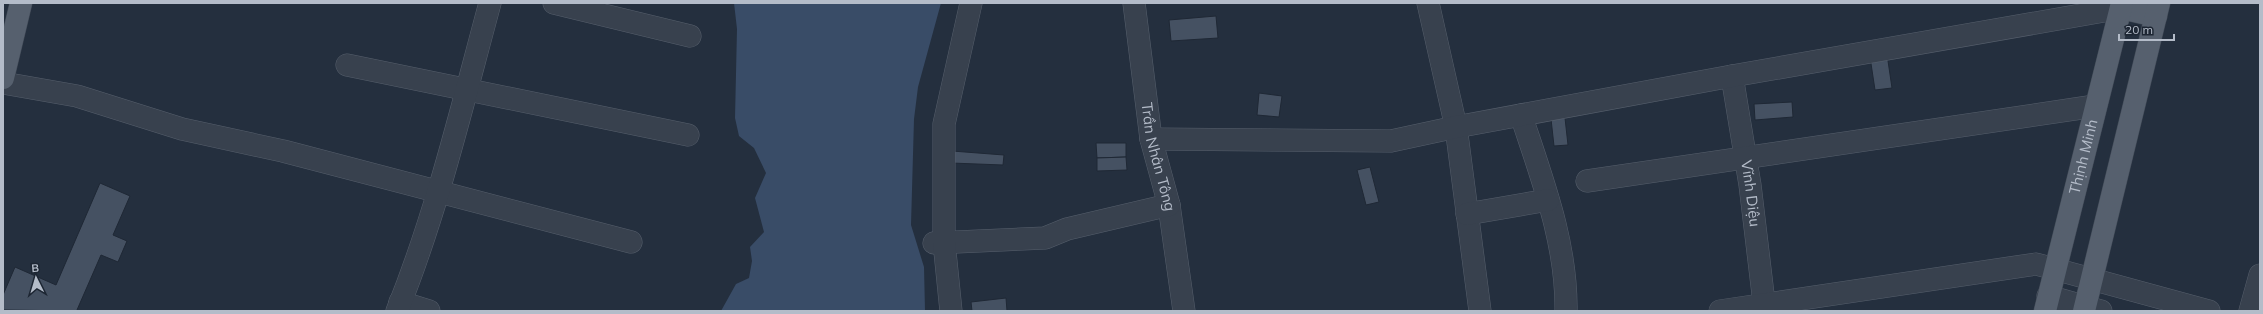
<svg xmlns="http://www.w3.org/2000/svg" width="2263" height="314" font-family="Mulish,sans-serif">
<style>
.water{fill:#394c67}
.building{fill:#455162;stroke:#1f2835}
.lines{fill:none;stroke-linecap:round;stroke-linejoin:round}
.minor-casing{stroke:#565f6c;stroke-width:23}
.major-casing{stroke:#414a57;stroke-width:23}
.minor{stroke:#38414e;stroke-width:22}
.major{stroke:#56606e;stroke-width:22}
.labels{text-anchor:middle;stroke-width:3;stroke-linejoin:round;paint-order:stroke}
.street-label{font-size:15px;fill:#b4bcc9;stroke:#1d2633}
</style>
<rect width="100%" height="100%" fill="#242f3e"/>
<path class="water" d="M 734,3 L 941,3 L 918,87 L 914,119 L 911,225 L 924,267 L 925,311 L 721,311 L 736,284 L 749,278 L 752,261 L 750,247 L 764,232 L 755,198 L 766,173 L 754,148 L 739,136 L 735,118 L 737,29 Z"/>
<g class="building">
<path d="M 1216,16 L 1218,38 L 1171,41 L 1169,20 Z"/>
<path d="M 1887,54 L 1892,88 L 1875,90 L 1870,57 Z"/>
<path d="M 1259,93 L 1282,96 L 1279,117 L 1257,115 Z"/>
<path d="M 1792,102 L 1793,117 L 1755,120 L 1754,104 Z"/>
<path d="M 1565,118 L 1568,145 L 1554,146 L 1551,119 Z"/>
<path d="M 1096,143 L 1126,143 L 1126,157 L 1097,158 Z"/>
<path d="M 952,151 L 1004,155 L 1003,165 L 951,163 Z"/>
<path d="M 1126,157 L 1127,170 L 1097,171 L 1097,158 Z"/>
<path d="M 1370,167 L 1379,202 L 1366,205 L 1357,170 Z"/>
<path d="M 100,183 L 130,196 L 113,235 L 127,241 L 118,262 L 101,255 L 77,310 L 78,311 L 3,310 L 3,295 L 15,267 L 56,285 Z"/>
<path d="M 1006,298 L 1007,311 L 972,311 L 971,302 Z"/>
</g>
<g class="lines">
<g class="minor-casing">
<g id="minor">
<path d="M 554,3 L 690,36"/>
<path id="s1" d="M 1134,3 L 1151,139 L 1169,205 L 1184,311"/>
<path d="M 1428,3 L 1456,127 L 1480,311"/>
<path d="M 347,65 L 688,135"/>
<path id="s2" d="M 1732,76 L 1750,185 L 1765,311"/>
<path d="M 3,83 L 77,96 L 182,129 L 283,151 L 631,242"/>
<path d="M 1521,115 C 1542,179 1567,243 1566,311"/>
<path d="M 1151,139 L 1391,141 L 1456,127 L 1732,76 L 2121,8"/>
<path d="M 1587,181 L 2095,106"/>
<path d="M 1467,214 L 1548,200"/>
<path d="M 934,243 L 1045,238 L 1067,229 L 1169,205"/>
<path d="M 2048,296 L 2101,311"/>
<path d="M 400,302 L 429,311"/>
<path d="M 397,311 C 437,212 462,106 490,3"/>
<path d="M 951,311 L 944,242 L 944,124 L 971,3"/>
<path d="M 1720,311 L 2036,264 L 2209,311"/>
<path d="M 2250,311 L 2260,275"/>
</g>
</g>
<g class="major-casing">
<g id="major">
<path d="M 2121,8 L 2156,16"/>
<path d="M 3,78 L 21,3"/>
<path id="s3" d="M 2045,311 L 2122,3"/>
<path d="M 2084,311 L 2159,3"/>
</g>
</g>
<use href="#minor" class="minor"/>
<use href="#major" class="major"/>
</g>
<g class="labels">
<g class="street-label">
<text dy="5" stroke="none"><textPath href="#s1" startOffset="156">Trần Nhân Tông</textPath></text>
<text dy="5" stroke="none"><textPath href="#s3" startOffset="159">Thịnh Minh</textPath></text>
<text dy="5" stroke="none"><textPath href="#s2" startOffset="119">Vĩnh Diệu</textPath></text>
</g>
</g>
<rect width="2263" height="314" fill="none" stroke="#b4bcc9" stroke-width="8"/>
<g transform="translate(36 278) rotate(355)" stroke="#1d2633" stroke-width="3" paint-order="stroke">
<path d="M0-3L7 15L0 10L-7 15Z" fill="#b4bcc9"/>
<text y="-6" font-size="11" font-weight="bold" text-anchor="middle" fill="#b4bcc9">B</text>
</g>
<path d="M2119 34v6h55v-6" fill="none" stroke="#b4bcc9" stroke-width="2"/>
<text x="2125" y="34" font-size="12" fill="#b4bcc9" stroke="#1d2633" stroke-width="3" paint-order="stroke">20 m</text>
</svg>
